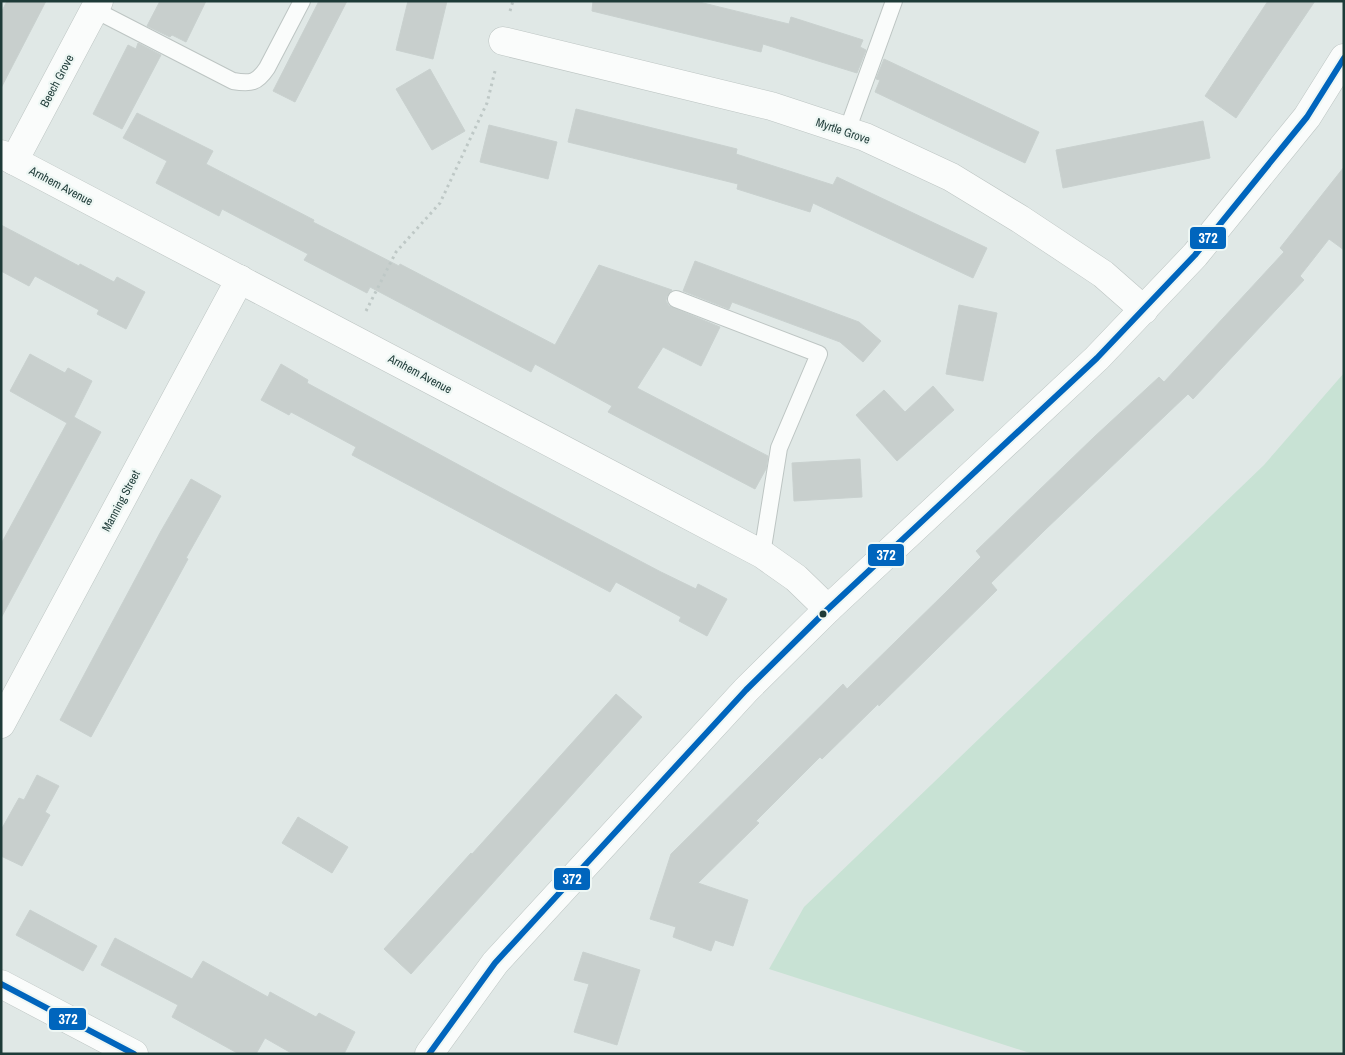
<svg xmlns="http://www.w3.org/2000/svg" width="1345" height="1055" font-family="'Archivo Narrow',sans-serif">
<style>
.green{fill:#c8e2d4}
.building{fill:#c8cfcd;stroke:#c9d1cf}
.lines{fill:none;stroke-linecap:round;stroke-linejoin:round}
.service-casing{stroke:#bdc5c3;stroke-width:18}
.minor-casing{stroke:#bdc5c3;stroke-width:29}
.tertiary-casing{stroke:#bdc5c3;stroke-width:29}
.path{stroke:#bec8c6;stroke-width:3;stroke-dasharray:2.5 4;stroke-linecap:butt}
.service{stroke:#fafcfb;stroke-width:16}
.minor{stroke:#fafcfb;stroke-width:28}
.tertiary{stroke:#fafcfb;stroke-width:28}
.bus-1-casing{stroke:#eef7f4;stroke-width:10}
.bus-1{stroke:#0065bd;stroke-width:6}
.bus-dot{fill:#1e3b38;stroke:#eef7f4;stroke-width:2}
.labels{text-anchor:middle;stroke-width:4.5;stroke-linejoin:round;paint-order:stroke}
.street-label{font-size:12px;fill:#1e3b38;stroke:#eef7f4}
.line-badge{stroke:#eef7f4;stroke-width:2}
.badge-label{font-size:14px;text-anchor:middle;font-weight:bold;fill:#fff}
</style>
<rect width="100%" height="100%" fill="#e0e8e6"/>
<path class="green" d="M 1344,373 L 1344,1054 L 1033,1054 L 769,969 L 804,907 L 1264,465 Z"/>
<g class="building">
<path d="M 7,1 L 46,1 L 1,88 L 1,13 Z"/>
<path d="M 160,1 L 206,1 L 186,42 L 172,35 L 170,37 L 147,26 Z"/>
<path d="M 319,1 L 347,1 L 295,102 L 273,91 Z"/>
<path d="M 408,1 L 447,1 L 433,59 L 396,50 Z"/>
<path d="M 593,1 L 695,1 L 789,24 L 791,17 L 863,40 L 860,47 L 866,50 L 857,73 L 763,44 L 761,52 L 592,11 Z"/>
<path d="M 1268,1 L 1315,1 L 1236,118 L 1205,96 Z"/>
<path d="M 138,43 L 161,55 L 122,129 L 93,114 L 128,45 L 136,49 Z"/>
<path d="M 884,59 L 1039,132 L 1025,163 L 875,92 L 880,80 L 876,79 Z"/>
<path d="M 430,69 L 465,131 L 432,150 L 396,89 Z"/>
<path d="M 576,109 L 737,149 L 736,154 L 833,185 L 837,177 L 987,248 L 973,278 L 813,203 L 810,212 L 737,189 L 738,184 L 568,142 Z"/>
<path d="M 137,113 L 213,151 L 206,164 L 314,220 L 313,222 L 399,266 L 400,264 L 555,345 L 599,265 L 672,290 L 667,296 L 666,301 L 669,306 L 720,327 L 701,366 L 663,347 L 637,388 L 768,456 L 766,469 L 755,489 L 608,412 L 612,406 L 535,364 L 531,372 L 370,287 L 367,293 L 304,260 L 308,254 L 222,209 L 219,216 L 156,183 L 167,161 L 123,138 Z"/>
<path d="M 1203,121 L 1210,158 L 1063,188 L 1056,150 Z"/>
<path d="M 489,125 L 557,142 L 548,179 L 480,162 Z"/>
<path d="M 1344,167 L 1344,250 L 1329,239 L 1300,276 L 1304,280 L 1193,399 L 1188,394 L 1045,530 L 991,583 L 997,590 L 879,706 L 878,704 L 822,759 L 820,757 L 756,821 L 759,823 L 698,883 L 748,900 L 733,946 L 715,940 L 711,951 L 673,937 L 676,927 L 650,919 L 671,854 L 843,684 L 847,689 L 944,594 L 981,557 L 976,551 L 1094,437 L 1159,377 L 1164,382 L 1284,252 L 1280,248 Z"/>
<path d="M 1,225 L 79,266 L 80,264 L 114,282 L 117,277 L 145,292 L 126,329 L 97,314 L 99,310 L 35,276 L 29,286 L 1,271 Z"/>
<path d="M 695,261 L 859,322 L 881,341 L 863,362 L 840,342 L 732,302 L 729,309 L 683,291 Z"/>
<path d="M 959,305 L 997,313 L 983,381 L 946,374 Z"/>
<path d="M 30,354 L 65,373 L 68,368 L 92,381 L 74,417 L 101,432 L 1,618 L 1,544 L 67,423 L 10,391 Z"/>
<path d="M 281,364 L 308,380 L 307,383 L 509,492 L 661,572 L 696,589 L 698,584 L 727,599 L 707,636 L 679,621 L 681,617 L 616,582 L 610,592 L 352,455 L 356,447 L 291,412 L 289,415 L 261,400 Z"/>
<path d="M 933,386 L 954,410 L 897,461 L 856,415 L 884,390 L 905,412 Z"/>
<path d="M 860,459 L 862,497 L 794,501 L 792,463 Z"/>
<path d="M 191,479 L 221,496 L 186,558 L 188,559 L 91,737 L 60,720 L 161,531 Z"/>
<path d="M 616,694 L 642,717 L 411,974 L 384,949 L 471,853 L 472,854 Z"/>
<path d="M 37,775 L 59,786 L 45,812 L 50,815 L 22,866 L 1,856 L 1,830 L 19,798 L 24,800 Z"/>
<path d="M 298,817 L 348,847 L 332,873 L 282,843 Z"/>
<path d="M 30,910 L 97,946 L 83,971 L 16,935 Z"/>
<path d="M 115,938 L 192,979 L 203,961 L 268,997 L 270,992 L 316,1017 L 319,1013 L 355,1032 L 344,1054 L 293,1054 L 265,1038 L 256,1054 L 239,1054 L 172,1017 L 178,1005 L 101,965 Z"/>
<path d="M 583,952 L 640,970 L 617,1045 L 574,1032 L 589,984 L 574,980 Z"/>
</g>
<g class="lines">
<g class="service-casing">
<g id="service">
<path d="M 95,10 L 233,81 C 251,84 257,83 267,68 L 302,1"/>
<path d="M 847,131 L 894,1"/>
<path d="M 676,299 L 819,354 L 779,448 L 762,554"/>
</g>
</g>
<g class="minor-casing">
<g id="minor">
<path d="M 503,41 L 771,106 L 865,137 L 951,177 L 1020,219 L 1103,274 L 1144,310"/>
<path d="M 1,154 L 762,554 L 796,578 L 828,609"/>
<path d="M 14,161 L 99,1"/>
<path d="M 1,724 L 240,279"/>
<path d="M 429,1054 L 495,963 L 746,690 L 828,609 L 1097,358 L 1195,255 L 1307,117 L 1344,58"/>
</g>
</g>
<g class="tertiary-casing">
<path id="tertiary" d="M 1,984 L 134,1054"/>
</g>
<g class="path">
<path d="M 510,11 L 513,1"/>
<path d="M 366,311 L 396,252 L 440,203 L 487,103 L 495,71"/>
</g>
<use href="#service" class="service"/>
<use href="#minor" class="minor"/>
<use href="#tertiary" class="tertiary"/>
<g class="bus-1-casing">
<g id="bus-1">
<path d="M 1,984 L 134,1054"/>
<path d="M 429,1054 L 495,963 L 746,690 L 828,609 L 1097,358 L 1195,255 L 1307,117 L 1344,58"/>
</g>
</g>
<use href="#bus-1" class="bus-1"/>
</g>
<circle class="bus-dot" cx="823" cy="614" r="4.5"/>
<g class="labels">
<g class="street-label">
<text transform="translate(57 81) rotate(-62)" y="4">Beech Grove</text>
<text transform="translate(843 131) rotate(19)" y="4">Myrtle Grove</text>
<text transform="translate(61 186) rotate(28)" y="4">Arnhem Avenue</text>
<text transform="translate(420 374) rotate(28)" y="4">Arnhem Avenue</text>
<text transform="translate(121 501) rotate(-62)" y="4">Manning Street</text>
</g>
</g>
<g class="line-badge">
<rect x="1189" y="226" width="38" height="24" rx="5" fill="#0065bd"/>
<rect x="867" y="543" width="38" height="24" rx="5" fill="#0065bd"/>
<rect x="553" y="867" width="38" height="24" rx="5" fill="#0065bd"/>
<rect x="48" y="1007" width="39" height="24" rx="5" fill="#0065bd"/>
</g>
<g class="badge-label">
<text x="1208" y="243">372</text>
<text x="886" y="560">372</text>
<text x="572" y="884">372</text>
<text x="68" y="1024">372</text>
</g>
<rect width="1345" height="1055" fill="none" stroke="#1e3b38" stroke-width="5"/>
</svg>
